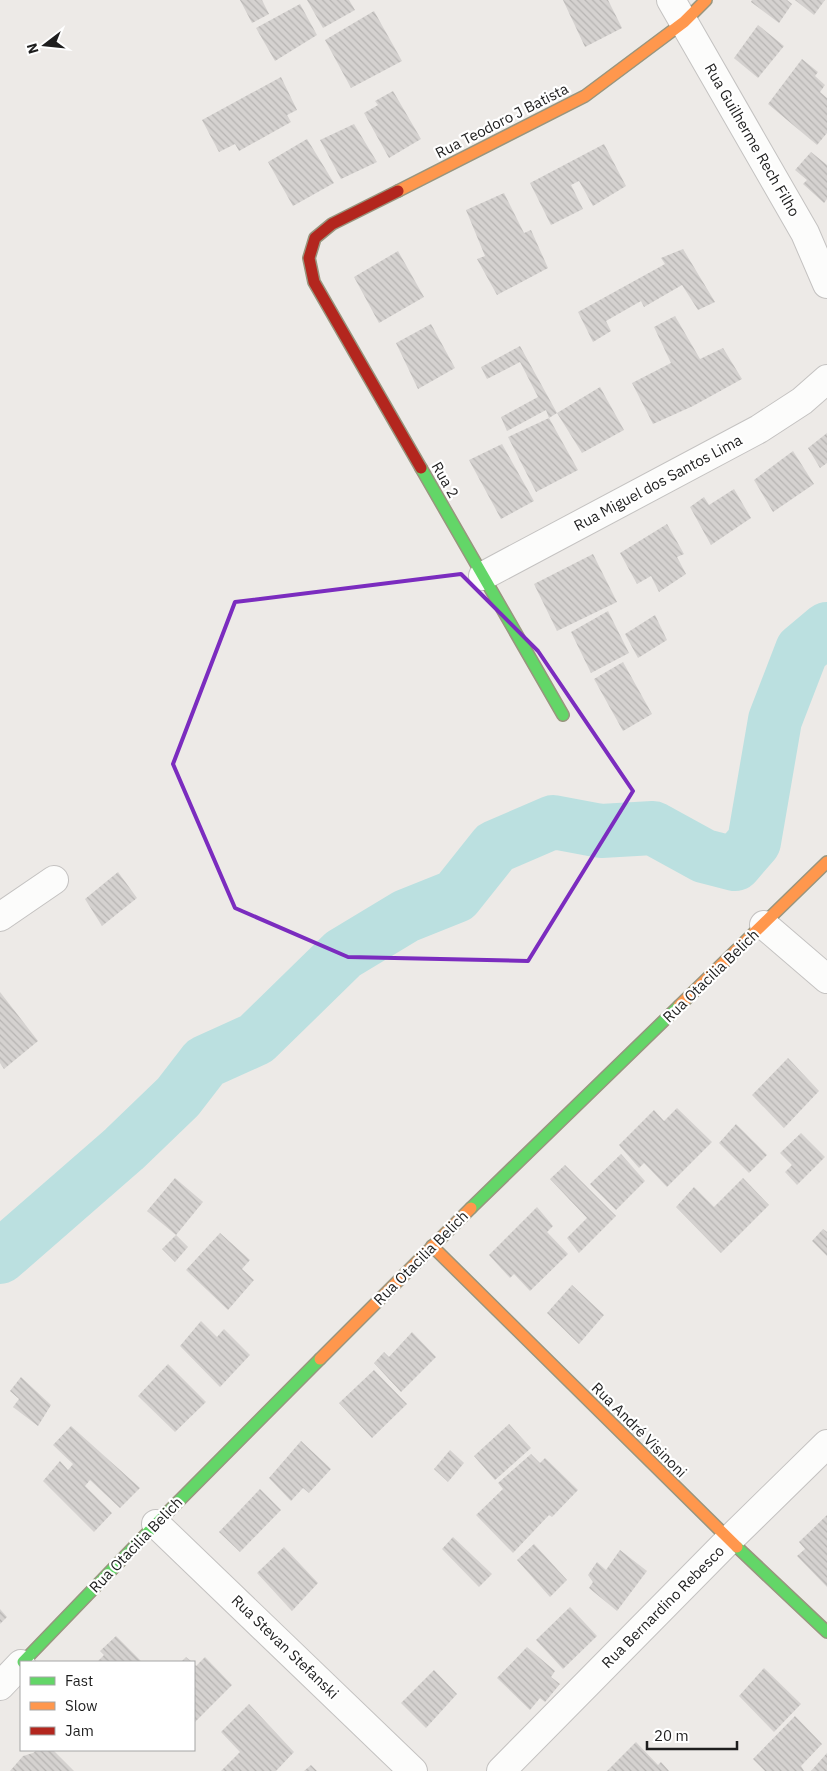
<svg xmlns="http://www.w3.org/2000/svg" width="827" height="1771" font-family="'IBM Plex Sans',sans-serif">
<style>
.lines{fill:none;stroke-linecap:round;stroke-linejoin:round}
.river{stroke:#bbe0e0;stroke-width:54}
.building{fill:url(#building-back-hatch)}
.street-casing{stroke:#c4c2c1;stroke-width:30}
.fast-casing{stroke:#98957e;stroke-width:14}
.slow-casing{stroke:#98957e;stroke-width:14}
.jam-casing{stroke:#98957e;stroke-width:14}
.street{stroke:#fcfcfb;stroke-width:28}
.fast{stroke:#63d668;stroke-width:11}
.slow{stroke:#ff974d;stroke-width:11}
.jam{stroke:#b3261e;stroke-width:11}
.marked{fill:none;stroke:#7b2cbf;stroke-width:4;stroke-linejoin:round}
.labels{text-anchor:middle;stroke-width:4.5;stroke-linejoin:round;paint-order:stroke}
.street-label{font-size:15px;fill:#1e1e1e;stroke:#fff}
</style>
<defs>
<pattern id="building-back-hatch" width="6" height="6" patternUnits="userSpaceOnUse" patternTransform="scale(1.25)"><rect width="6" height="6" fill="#d5d2d0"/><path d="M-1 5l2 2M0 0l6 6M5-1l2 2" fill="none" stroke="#b6b4b2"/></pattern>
</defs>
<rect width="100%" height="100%" fill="#edeae7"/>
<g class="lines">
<path class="river" d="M 0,1257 L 124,1149 L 178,1097 L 205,1062 L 256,1039 L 343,954 L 406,916 L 456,896 L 495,847 L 553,822 L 601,831 L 653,828 L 704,856 L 735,864 L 754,842 L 775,720 L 802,650 L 827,629"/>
</g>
<g class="building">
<path d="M 240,0 L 262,0 L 269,14 L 252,23 Z"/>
<path d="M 307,0 L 349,0 L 355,10 L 323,28 Z"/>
<path d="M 563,0 L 608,0 L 622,28 L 585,47 Z"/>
<path d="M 752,0 L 787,0 L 792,4 L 779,23 L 751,2 Z"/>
<path d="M 795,0 L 825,0 L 814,15 Z"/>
<path d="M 300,4 L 317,35 L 275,61 L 256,28 Z"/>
<path d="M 374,11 L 402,61 L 351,88 L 325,40 Z"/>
<path d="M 758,25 L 784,46 L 758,78 L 734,58 Z"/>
<path d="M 802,59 L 818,72 L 815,76 L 825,85 L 820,92 L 827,98 L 827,133 L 817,145 L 768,104 Z"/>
<path d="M 281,77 L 297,110 L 287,115 L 291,122 L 239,151 L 235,144 L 219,152 L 202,120 Z"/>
<path d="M 393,91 L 421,139 L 389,158 L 364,113 L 378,105 L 375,101 Z"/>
<path d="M 354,124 L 377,162 L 341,179 L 320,140 Z"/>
<path d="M 307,139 L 334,183 L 293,206 L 268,162 Z"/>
<path d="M 604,144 L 626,186 L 593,206 L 579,181 L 571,185 L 583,209 L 551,225 L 530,183 Z"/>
<path d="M 811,152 L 827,165 L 827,199 L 824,203 L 803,184 L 807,180 L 795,170 Z"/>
<path d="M 504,193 L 524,233 L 531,230 L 548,268 L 497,295 L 477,259 L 485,256 L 466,210 Z"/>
<path d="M 683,249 L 715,302 L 698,310 L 682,285 L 644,307 L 641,301 L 606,321 L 611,331 L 593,342 L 578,312 L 665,264 L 661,258 Z"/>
<path d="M 398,251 L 424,297 L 379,323 L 354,277 Z"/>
<path d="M 675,316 L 700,359 L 723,348 L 742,379 L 693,406 L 653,424 L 632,383 L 671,363 L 654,327 Z"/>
<path d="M 431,324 L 455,368 L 418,389 L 396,343 Z"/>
<path d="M 520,346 L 557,413 L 549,418 L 546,410 L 507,431 L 501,417 L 538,397 L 520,362 L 487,379 L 481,367 Z"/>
<path d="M 600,387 L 624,430 L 582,453 L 557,413 Z"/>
<path d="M 549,418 L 578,470 L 536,492 L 508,437 Z"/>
<path d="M 827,433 L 827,463 L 820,468 L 808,448 Z"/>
<path d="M 502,444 L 534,501 L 501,519 L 469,460 Z"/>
<path d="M 793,451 L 814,484 L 773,512 L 754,480 Z"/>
<path d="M 734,489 L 751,518 L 711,545 L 690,507 L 704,497 L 709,505 Z"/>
<path d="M 667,524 L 684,554 L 677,557 L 686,574 L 659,592 L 651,576 L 637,584 L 620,553 Z"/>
<path d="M 593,554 L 617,602 L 557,631 L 534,584 Z"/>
<path d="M 608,611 L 629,653 L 591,673 L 571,632 Z"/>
<path d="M 655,615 L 667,640 L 638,658 L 625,634 Z"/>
<path d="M 623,662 L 652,714 L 623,731 L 594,679 Z"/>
<path d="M 118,872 L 137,898 L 102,926 L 85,899 Z"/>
<path d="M 0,992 L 38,1041 L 4,1069 L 0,1063 Z"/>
<path d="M 788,1058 L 819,1091 L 784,1128 L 752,1095 Z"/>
<path d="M 677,1108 L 712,1142 L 667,1187 L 644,1163 L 639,1168 L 619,1145 L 654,1110 L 664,1121 Z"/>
<path d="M 736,1124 L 767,1155 L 749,1173 L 719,1143 Z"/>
<path d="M 801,1133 L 825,1157 L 797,1185 L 785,1172 L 792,1165 L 780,1153 Z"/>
<path d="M 621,1154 L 645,1181 L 616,1210 L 590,1184 Z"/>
<path d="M 565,1165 L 616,1216 L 579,1253 L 567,1238 L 587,1218 L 550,1179 Z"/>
<path d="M 175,1178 L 203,1202 L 176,1235 L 147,1211 Z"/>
<path d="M 743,1178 L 769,1205 L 721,1253 L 676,1207 L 694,1187 L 714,1207 Z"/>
<path d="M 537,1207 L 553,1226 L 547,1232 L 568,1254 L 530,1291 L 514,1274 L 510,1278 L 489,1255 Z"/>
<path d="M 823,1229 L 827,1232 L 827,1256 L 812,1241 Z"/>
<path d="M 220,1233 L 250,1260 L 242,1269 L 254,1280 L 228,1310 L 186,1270 Z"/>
<path d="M 176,1235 L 188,1247 L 175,1262 L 162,1249 Z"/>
<path d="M 572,1285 L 604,1315 L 579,1344 L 547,1313 Z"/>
<path d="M 201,1321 L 217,1337 L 224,1329 L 250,1355 L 220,1387 L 180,1346 Z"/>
<path d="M 412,1332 L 436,1357 L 401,1392 L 374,1363 L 384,1352 L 389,1357 Z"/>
<path d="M 168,1364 L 206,1402 L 175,1432 L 138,1396 Z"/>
<path d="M 374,1370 L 407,1404 L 372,1438 L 339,1403 Z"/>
<path d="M 21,1377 L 51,1405 L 38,1426 L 13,1407 L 19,1399 L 10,1391 Z"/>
<path d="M 509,1424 L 531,1448 L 495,1480 L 474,1456 Z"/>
<path d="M 71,1426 L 140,1488 L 120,1508 L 90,1480 L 85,1486 L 112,1513 L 94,1532 L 43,1481 L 60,1461 L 68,1470 L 73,1464 L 53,1445 Z"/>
<path d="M 301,1441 L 331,1469 L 309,1493 L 303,1488 L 291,1501 L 269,1478 Z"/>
<path d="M 450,1450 L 464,1463 L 448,1482 L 434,1469 Z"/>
<path d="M 531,1454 L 540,1463 L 545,1458 L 578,1490 L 552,1517 L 549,1515 L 513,1553 L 476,1515 L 503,1489 L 498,1483 Z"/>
<path d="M 260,1489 L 281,1510 L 240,1552 L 219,1532 Z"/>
<path d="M 827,1515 L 827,1587 L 797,1556 L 805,1549 L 799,1542 Z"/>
<path d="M 453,1537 L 492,1574 L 479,1587 L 442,1549 Z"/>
<path d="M 534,1544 L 567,1580 L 550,1597 L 517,1560 Z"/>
<path d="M 284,1547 L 318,1583 L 292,1611 L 257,1573 Z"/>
<path d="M 620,1550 L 647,1571 L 617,1611 L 589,1588 L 593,1582 L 588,1575 L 597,1562 L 606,1570 Z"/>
<path d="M 570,1607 L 597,1636 L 563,1669 L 536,1640 Z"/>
<path d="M 0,1609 L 7,1617 L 0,1624 Z"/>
<path d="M 116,1636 L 142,1662 L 97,1662 L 104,1655 L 100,1651 Z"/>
<path d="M 527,1647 L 555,1671 L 551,1677 L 560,1684 L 545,1702 L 540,1698 L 530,1710 L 497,1678 Z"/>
<path d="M 186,1657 L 192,1662 L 181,1662 Z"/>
<path d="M 205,1657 L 232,1685 L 194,1723 L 194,1664 L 196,1666 Z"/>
<path d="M 764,1668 L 801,1704 L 774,1732 L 739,1696 Z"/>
<path d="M 434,1670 L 457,1694 L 426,1728 L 401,1703 Z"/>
<path d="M 249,1704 L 294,1752 L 276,1771 L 221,1771 L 240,1752 L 221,1732 Z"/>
<path d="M 795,1716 L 822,1744 L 801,1766 L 804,1771 L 765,1771 L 753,1759 Z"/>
<path d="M 636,1742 L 658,1765 L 661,1762 L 669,1771 L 607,1771 Z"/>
<path d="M 37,1750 L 53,1750 L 74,1771 L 10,1771 L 23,1756 L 33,1753 Z"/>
<path d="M 827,1753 L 827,1771 L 811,1771 Z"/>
<path d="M 311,1765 L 317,1771 L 304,1771 Z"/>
</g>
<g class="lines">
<g class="street-casing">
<g id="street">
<path d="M 671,0 L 805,233 L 827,284"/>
<path d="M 483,576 L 759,429 L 802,401 L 827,379"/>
<path d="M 0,917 L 54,880"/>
<path d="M 764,925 L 827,979"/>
<path d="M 156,1524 L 413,1771"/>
<path d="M 0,1686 L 21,1664"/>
<path d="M 501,1771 L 729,1540 L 827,1444"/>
</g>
</g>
<g class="fast-casing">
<g id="fast">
<path d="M 421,468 L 563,715"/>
<path d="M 471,1208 L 679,1006"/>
<path d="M 737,1547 L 827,1632"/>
<path d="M 23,1662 L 156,1524 L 320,1359"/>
</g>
</g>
<g class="slow-casing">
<g id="slow">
<path d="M 398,191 L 585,96 L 684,22 L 706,0"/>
<path d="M 679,1006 L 827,862"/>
<path d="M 432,1246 L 737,1547"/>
<path d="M 320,1359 L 471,1208"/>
</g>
</g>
<g class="jam-casing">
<path id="jam" d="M 398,191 L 332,224 L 315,238 L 309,258 L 314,282 L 421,468"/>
</g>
<use href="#street" class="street"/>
<use href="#fast" class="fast"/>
<use href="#slow" class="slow"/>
<use href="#jam" class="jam"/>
</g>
<path class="marked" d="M 461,574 L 538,651 L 633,791 L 528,961 L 348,957 L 235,908 L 173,764 L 235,602 Z"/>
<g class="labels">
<g class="street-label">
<text transform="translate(502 121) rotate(-27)" y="5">Rua Teodoro J Batista</text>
<text transform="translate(752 140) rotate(60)" y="5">Rua Guilherme Rech Filho</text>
<text transform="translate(445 480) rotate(60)" y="5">Rua 2</text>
<text transform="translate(658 483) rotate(-28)" y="5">Rua Miguel dos Santos Lima</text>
<text transform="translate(711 976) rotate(-44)" y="5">Rua Otacilia Belich</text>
<text transform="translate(421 1258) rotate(-45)" y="5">Rua Otacilia Belich</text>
<text transform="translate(639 1430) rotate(45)" y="5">Rua André Visinoni</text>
<text transform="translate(136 1545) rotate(-46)" y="5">Rua Otacilia Belich</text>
<text transform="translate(663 1607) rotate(-45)" y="5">Rua Bernardino Rebesco</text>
<text transform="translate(285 1647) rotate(44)" y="5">Rua Stevan Stefanski</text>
</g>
</g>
<rect x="20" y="1661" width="175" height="90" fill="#ffffff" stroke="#a5a5a5"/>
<rect x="30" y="1677" width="25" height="8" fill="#63d668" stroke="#a5a5a5"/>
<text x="65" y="1686" font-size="15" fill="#1e1e1e">Fast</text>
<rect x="30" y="1702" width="25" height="8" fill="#ff974d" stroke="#a5a5a5"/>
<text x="65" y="1711" font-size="15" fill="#1e1e1e">Slow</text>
<rect x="30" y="1727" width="25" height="8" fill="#b3261e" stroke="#a5a5a5"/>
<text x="65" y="1736" font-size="15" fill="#1e1e1e">Jam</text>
<g transform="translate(45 45) rotate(254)" stroke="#ffffff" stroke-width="4" paint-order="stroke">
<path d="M0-4L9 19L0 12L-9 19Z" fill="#1e1e1e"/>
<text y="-8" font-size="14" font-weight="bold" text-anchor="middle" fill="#1e1e1e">N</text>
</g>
<path d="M647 1741v8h90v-8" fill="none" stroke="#1e1e1e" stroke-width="2.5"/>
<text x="654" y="1741" font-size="15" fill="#1e1e1e" stroke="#ffffff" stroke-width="4" paint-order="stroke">20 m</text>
</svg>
